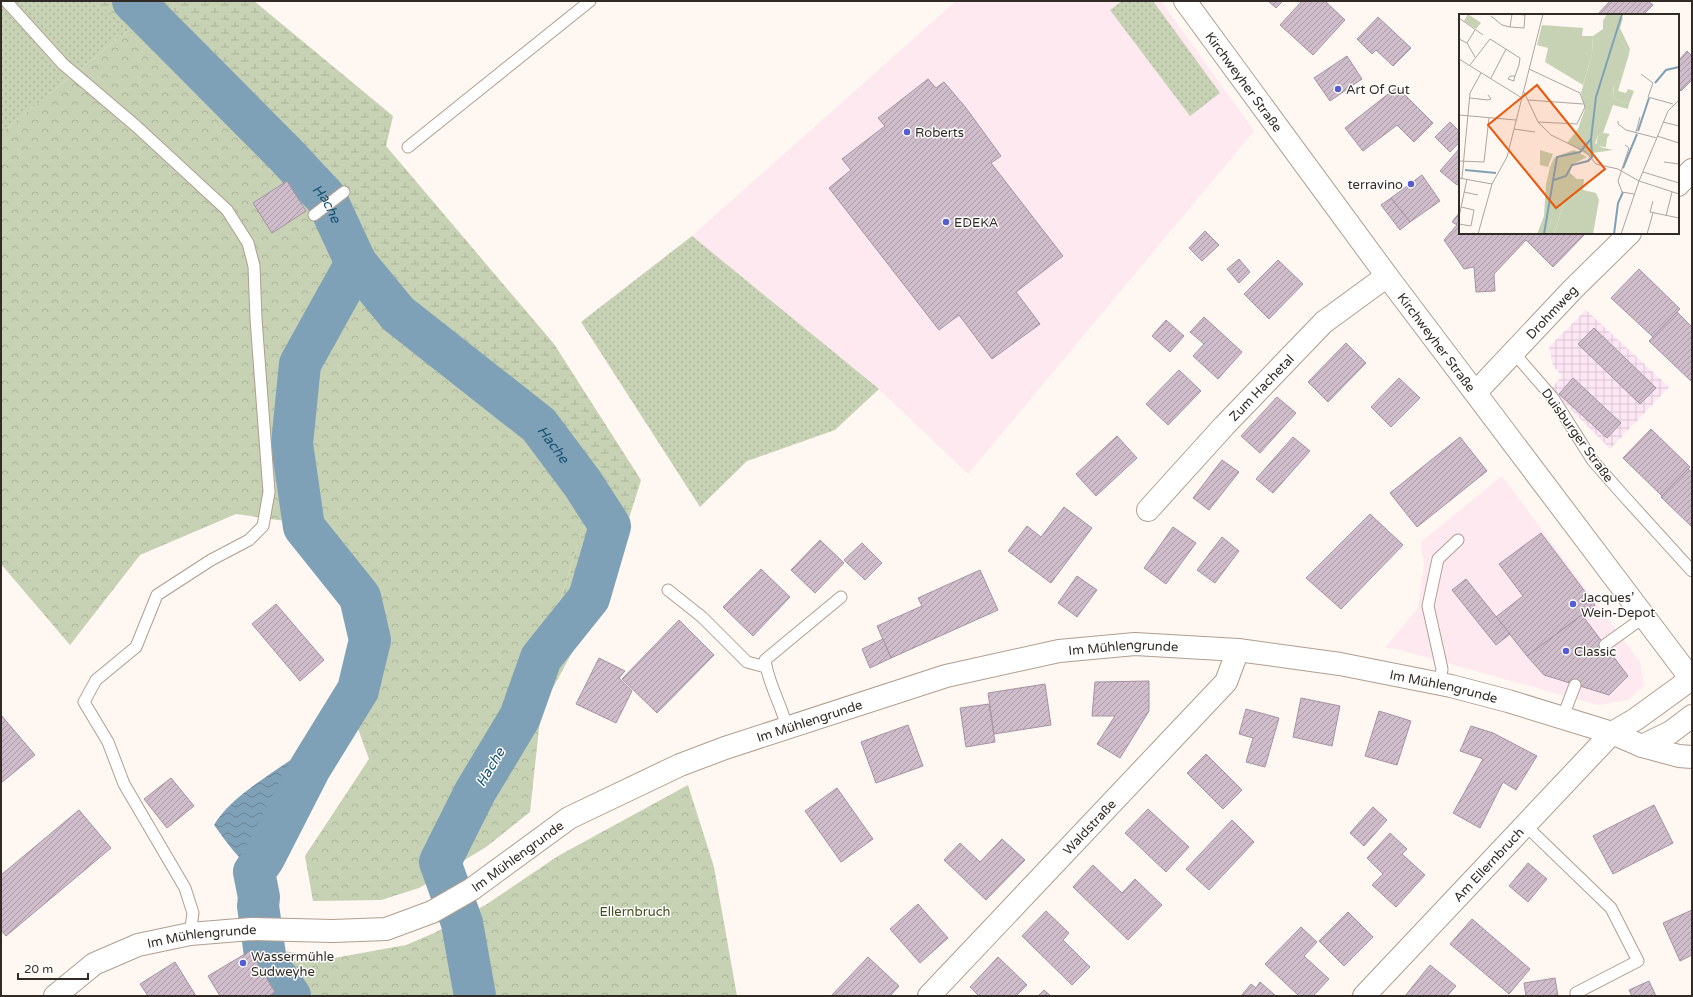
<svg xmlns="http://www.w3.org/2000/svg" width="1693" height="997" font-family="'Varela Round',sans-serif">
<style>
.commercial{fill:#fde9ef}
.industrial{fill:url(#industrial-grid)}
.grass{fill:url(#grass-dots)}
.forest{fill:url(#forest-crowns)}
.wetland{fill:url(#wetland-marsh)}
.water{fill:url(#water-waves)}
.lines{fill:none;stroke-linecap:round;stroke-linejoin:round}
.river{stroke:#7fa1b7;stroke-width:42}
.building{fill:url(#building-hatch);stroke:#a593a1}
.lane-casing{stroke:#b09e8f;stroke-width:13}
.street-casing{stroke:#b09e8f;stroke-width:24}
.secondary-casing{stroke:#b09e8f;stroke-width:24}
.lane{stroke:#fff;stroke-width:11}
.street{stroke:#fff;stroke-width:22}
.secondary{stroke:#fff;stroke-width:22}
.poi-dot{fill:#555bd2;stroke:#fff;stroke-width:1.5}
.labels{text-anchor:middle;stroke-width:3;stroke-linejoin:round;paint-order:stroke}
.street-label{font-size:13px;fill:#322b25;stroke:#fff}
.poi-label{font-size:13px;fill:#322b25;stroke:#fff;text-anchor:start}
.park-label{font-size:13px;fill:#40501a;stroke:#fff}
.water-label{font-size:14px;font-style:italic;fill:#165373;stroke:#fff}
.inset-river{fill:none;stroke:#7fa1b7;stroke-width:2}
.inset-road{fill:none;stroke:#ada59f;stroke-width:1}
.view{fill:#e8590c;fill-opacity:0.15;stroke:#e8590c;stroke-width:2}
.inset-edge{fill:none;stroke:#322b25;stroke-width:2}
</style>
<defs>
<pattern id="industrial-grid" width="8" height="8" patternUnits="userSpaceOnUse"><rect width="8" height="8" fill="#fee7f5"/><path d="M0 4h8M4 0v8" fill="none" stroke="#dac6d2"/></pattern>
<pattern id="grass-dots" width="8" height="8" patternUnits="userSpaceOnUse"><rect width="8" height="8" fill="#c6d2b3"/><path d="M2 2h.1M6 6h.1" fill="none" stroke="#abb49a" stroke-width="1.8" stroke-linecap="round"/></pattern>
<pattern id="forest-crowns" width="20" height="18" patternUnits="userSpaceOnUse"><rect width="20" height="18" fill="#c6d2b3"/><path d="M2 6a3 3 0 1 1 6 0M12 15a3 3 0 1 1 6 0" fill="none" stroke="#abb49a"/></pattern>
<pattern id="wetland-marsh" width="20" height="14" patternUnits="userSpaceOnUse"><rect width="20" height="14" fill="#c6d2b3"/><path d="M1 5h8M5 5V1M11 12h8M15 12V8" fill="none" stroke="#abb49a"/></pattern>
<pattern id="water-waves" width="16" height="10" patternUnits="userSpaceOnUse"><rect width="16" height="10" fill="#7fa1b7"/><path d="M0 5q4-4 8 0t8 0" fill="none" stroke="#698395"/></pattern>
<pattern id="building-hatch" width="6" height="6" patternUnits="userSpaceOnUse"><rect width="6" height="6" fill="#d0bdcb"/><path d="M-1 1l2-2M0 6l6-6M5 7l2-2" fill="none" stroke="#a99aa5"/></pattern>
</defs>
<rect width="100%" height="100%" fill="#fff7f1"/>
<g class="commercial">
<path d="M 956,1 L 1161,1 L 1254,131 L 968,474 L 879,389 L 692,236 Z"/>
<path d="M 1502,476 L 1640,662 L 1644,685 L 1628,700 L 1598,705 L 1397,649 L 1385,648 L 1418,608 L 1424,565 L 1421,542 Z"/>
</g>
<path class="industrial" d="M 1586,310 L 1669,387 L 1610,449 L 1551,389 L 1562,376 L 1553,366 L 1549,347 Z"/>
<g class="grass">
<path d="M 1,1 L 96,1 L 130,29 L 1,133 Z"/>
<path d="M 1122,1 L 1153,1 L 1220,93 L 1190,116 L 1110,10 Z"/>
<path d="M 692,236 L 879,389 L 835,430 L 747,461 L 700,507 L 581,322 Z"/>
</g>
<g class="forest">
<path d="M 130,29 L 280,161 L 332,235 L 396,317 L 535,430 L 578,487 L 578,544 L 557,610 L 607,588 L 541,710 L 530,812 L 486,847 L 419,888 L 381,900 L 313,901 L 305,856 L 369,759 L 354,718 L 380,627 L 359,577 L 292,522 L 236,514 L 140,555 L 70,645 L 1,564 L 1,133 Z"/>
<path d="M 688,785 L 714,867 L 737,996 L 305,996 L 280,965 L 276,950 L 334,958 L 406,945 L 434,933 L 487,904 L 558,856 Z"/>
</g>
<path class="wetland" d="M 96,1 L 254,1 L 393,116 L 386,146 L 554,344 L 641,480 L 607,588 L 557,610 L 578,544 L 578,487 L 535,430 L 396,317 L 332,235 L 280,161 Z"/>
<path class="water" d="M 299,754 L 316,776 L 300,821 L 282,860 L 264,876 C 242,866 228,844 214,825 C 231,796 272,774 299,754 Z"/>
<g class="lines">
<g class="river">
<path id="s1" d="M 133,1 L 287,156 L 326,198 L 356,263 L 398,314 L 539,425 L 583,484 L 610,526 L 589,598 L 541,658 L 520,717 L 475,792 L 440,862 L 462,923 L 475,996"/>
<path d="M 290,996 L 266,962 L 258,906 L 259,897 L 254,872 L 264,858 L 310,768 L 358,690 L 370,640 L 360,597 L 304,527 L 292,444 L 300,364 L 356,263"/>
</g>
</g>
<g class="building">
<path d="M 1268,1 L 1283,1 L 1276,8 Z"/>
<path d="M 1302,1 L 1325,1 L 1345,20 L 1313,55 L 1280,25 Z"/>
<path d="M 1610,1 L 1648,1 L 1653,5 L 1643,15 L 1600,15 L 1598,14 Z"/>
<path d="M 1378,17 L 1411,48 L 1393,66 L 1376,50 L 1372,54 L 1357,39 Z"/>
<path d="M 1687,51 L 1692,56 L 1692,80 L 1681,91 L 1678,88 L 1678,61 Z"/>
<path d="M 1347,56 L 1362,79 L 1330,101 L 1314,78 Z"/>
<path d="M 928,79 L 936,88 L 944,82 L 966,108 L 1001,156 L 991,163 L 1063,256 L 1016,292 L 1040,324 L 992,359 L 959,315 L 939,330 L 829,188 L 851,170 L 842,159 L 885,126 L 878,118 Z"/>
<path d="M 1397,87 L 1433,123 L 1414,142 L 1397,125 L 1363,151 L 1345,128 Z"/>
<path d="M 1450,122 L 1460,132 L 1460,142 L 1450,152 L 1435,137 Z"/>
<path d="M 1460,148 L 1460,181 L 1457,185 L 1440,171 Z"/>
<path d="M 1422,175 L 1440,201 L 1410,222 L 1391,198 Z"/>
<path d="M 287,181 L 306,211 L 272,233 L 253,203 Z"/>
<path d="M 1391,198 L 1410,222 L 1400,230 L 1381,205 Z"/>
<path d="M 1460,212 L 1460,233 L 1586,233 L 1553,267 L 1526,240 L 1494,274 L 1495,291 L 1476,292 L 1474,267 L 1464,269 L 1444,240 L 1457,225 L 1452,222 Z"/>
<path d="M 1205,231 L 1219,245 L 1202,261 L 1189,248 Z"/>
<path d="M 1239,259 L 1250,272 L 1239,283 L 1227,269 Z"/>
<path d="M 1278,260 L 1303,284 L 1269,319 L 1244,294 Z"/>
<path d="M 1639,269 L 1680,309 L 1653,337 L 1611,298 Z"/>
<path d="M 1677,312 L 1692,327 L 1692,382 L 1649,341 Z"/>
<path d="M 1204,317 L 1242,352 L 1218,379 L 1193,356 L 1204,344 L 1190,332 Z"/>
<path d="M 1166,320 L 1184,336 L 1170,352 L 1152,336 Z"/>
<path d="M 1594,328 L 1656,388 L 1640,404 L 1578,344 Z"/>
<path d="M 1346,343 L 1366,363 L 1328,402 L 1308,382 Z"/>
<path d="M 1179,370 L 1201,391 L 1168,425 L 1146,404 Z"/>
<path d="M 1399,378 L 1420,398 L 1391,427 L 1371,407 Z"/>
<path d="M 1573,378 L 1621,423 L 1607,438 L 1559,394 Z"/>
<path d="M 1277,397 L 1296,413 L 1260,453 L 1241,436 Z"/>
<path d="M 1651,429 L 1690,467 L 1662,496 L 1623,458 Z"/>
<path d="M 1117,436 L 1137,458 L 1096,496 L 1076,474 Z"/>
<path d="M 1293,437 L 1310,451 L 1273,493 L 1256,479 Z"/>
<path d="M 1460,437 L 1487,471 L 1417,527 L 1390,493 Z"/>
<path d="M 1222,460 L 1239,472 L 1209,510 L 1193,498 Z"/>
<path d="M 1688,469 L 1692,472 L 1692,527 L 1661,497 Z"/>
<path d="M 1064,507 L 1092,528 L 1051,583 L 1008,551 L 1027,526 L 1041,537 Z"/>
<path d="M 1370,514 L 1403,545 L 1341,609 L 1306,578 Z"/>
<path d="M 1173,527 L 1196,543 L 1166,584 L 1144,568 Z"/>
<path d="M 1541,533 L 1595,605 L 1527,656 L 1496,617 L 1523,596 L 1499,564 Z"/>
<path d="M 1222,537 L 1239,551 L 1215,583 L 1197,570 Z"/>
<path d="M 820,540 L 844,563 L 815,593 L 791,570 Z"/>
<path d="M 862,543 L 882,563 L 865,580 L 844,560 Z"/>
<path d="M 761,569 L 790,597 L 753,636 L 723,607 Z"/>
<path d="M 980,570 L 998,610 L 891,658 L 877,626 L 922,606 L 918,598 Z"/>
<path d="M 1077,576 L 1097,590 L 1077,617 L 1058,603 Z"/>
<path d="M 1466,579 L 1510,634 L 1496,645 L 1452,590 Z"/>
<path d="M 276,604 L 324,660 L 300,681 L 252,624 Z"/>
<path d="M 1582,615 L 1628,676 L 1609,695 L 1544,675 L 1527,656 Z"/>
<path d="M 679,620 L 714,655 L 657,713 L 622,679 Z"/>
<path d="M 883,639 L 891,658 L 870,668 L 862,649 Z"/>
<path d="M 599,658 L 625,671 L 619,678 L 632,691 L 616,723 L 576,704 Z"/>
<path d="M 1149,681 L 1149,711 L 1120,758 L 1097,744 L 1115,716 L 1092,716 L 1095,682 Z"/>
<path d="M 1045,684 L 1051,725 L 994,734 L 988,693 Z"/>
<path d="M 1301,698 L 1340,706 L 1332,746 L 1293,737 Z"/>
<path d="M 989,704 L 995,742 L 966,747 L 960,708 Z"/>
<path d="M 1246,709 L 1279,718 L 1265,767 L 1246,762 L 1253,738 L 1239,734 Z"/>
<path d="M 1379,711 L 1411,721 L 1397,765 L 1365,756 Z"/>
<path d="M 1,715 L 35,755 L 1,783 Z"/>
<path d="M 908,725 L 923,766 L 876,783 L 861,742 Z"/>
<path d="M 1471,726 L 1493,733 L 1537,756 L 1516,790 L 1503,782 L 1480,828 L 1453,813 L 1483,759 L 1460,751 Z"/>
<path d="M 1206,754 L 1242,790 L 1223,809 L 1187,773 Z"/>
<path d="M 171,778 L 194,806 L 167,828 L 144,799 Z"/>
<path d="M 837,788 L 873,839 L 841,862 L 805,811 Z"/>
<path d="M 1654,805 L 1673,843 L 1613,874 L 1593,836 Z"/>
<path d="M 1373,807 L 1387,820 L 1364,846 L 1350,833 Z"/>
<path d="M 1148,809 L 1189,847 L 1166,872 L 1125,833 Z"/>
<path d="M 79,810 L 111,848 L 6,936 L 1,930 L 1,875 Z"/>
<path d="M 1232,820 L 1254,842 L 1209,890 L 1186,869 Z"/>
<path d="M 1390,833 L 1407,849 L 1402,854 L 1425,875 L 1396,907 L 1372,885 L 1383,874 L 1367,858 Z"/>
<path d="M 1002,839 L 1025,860 L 986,900 L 944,860 L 960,843 L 980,862 Z"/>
<path d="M 1528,863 L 1547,879 L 1528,902 L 1509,886 Z"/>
<path d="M 1093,865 L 1122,893 L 1135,879 L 1162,905 L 1128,940 L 1073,887 Z"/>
<path d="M 918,904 L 948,938 L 920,963 L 890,929 Z"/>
<path d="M 1692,910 L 1692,955 L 1680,961 L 1663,923 Z"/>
<path d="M 1046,911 L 1069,933 L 1063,940 L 1090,967 L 1072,985 L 1022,936 Z"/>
<path d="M 1348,912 L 1373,937 L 1344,966 L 1319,941 Z"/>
<path d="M 1472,919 L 1530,969 L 1509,994 L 1450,944 Z"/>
<path d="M 1301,927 L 1317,942 L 1304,956 L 1329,979 L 1313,996 L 1299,996 L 1265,964 Z"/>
<path d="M 250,951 L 275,992 L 269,996 L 220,996 L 208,976 Z"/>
<path d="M 868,957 L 899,986 L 890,996 L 831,996 Z"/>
<path d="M 998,957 L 1027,985 L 1017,995 L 1018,996 L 979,996 L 970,987 Z"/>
<path d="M 175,962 L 196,996 L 148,996 L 140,984 Z"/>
<path d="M 1430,965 L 1456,986 L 1447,996 L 1405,996 Z"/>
<path d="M 1555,978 L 1558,996 L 1526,996 L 1524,983 Z"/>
<path d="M 1649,981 L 1656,996 L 1632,996 L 1629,990 Z"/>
<path d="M 1260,982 L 1276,996 L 1241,996 L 1251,984 L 1256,988 Z"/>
<path d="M 1044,990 L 1051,996 L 1038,996 Z"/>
</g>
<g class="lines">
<g class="lane-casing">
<g id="lane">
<path d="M 6,1 L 63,64 L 136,126 L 227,210 L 248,243 L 254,266 L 256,319 L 269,492 L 263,526 L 249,540 L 211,560 L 157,595 L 136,647 L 96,680 L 84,702 L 108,742 L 124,784 L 185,888 L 193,913 L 190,934"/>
<path d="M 408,147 L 590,1"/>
<path d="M 314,215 L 344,192"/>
<path d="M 1513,352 L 1553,398 L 1593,461 L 1623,495 L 1692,571"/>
<path d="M 668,590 L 702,617 L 747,662 L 766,667"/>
<path d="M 1605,645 L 1644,617"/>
<path d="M 1440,684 L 1442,669 L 1428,606 L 1438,559 L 1458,540"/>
<path d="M 1562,719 L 1575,685"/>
<path d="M 787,727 C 781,704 768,683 765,660 L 841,597"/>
<path d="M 1525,825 L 1611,908 L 1638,961 L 1576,993"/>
</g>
</g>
<g class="street-casing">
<g id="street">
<path d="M 1678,185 L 1692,170"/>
<path id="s2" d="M 1476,392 L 1573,289 L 1630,233"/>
<path id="s3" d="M 1148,510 L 1224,426 L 1324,322 L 1387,276"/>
<path id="s4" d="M 929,996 L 1226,682 L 1238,650"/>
<path id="s5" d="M 1364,996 L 1612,733"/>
</g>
</g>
<g class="secondary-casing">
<g id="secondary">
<path id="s6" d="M 1185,1 L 1387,276 L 1692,680"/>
<path d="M 1612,733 L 1636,719 L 1691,679"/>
<path d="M 1642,746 L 1671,732 L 1692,716"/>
<path id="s7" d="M 55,996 L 94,964 L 138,945 L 190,934 L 251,929 L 333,931 L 386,929 L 432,912 L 472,889 L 569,818 L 680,765 L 725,748 L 946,676 L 1059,651 L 1135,644 L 1238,650 L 1340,664 L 1451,686 L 1508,701 L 1612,733 L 1642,746 L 1679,756 L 1692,757"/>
</g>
</g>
<use href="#lane" class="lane"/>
<use href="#street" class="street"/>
<use href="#secondary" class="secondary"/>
</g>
<g class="poi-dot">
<circle cx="1338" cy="89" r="4"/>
<circle cx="907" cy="132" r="4"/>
<circle cx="1411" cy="184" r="4"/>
<circle cx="946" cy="222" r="4"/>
<circle cx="1573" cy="604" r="4"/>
<circle cx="1566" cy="651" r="4"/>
<circle cx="243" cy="963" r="4"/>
</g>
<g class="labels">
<g class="street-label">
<text dy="5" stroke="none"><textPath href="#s6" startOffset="100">Kirchweyher Straße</textPath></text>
<text dy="5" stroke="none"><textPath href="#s2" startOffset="110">Drohmweg</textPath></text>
<text dy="5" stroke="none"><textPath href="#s6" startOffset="424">Kirchweyher Straße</textPath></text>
<text dy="5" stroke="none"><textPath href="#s3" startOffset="167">Zum Hachetal</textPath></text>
<text transform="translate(1578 435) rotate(54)" y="5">Duisburger Straße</text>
<text dy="5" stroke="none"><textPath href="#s7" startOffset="1147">Im Mühlengrunde</textPath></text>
<text dy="5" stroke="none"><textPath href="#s7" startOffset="1471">Im Mühlengrunde</textPath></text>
<text dy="5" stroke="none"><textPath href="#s7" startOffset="823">Im Mühlengrunde</textPath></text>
<text dy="5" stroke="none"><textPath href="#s4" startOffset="233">Waldstraße</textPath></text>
<text dy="5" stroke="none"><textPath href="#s7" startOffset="499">Im Mühlengrunde</textPath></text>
<text dy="5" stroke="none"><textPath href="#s5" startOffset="181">Am Ellernbruch</textPath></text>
<text dy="5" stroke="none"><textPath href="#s7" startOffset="163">Im Mühlengrunde</textPath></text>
</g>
<g class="poi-label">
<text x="1346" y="94">Art Of Cut</text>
<text x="915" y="137">Roberts</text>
<text x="1403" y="189" text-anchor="end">terravino</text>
<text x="954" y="227">EDEKA</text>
<text x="1581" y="602">Jacques’<tspan x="1581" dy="15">Wein-Depot</tspan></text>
<text x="1574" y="656">Classic</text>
<text x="251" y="961">Wassermühle<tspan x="251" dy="15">Sudweyhe</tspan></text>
</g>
<g class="park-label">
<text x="635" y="916">Ellernbruch</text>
</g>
<g class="water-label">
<text dy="5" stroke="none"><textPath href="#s1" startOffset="281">Hache</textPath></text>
<text dy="5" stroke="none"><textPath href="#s1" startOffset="617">Hache</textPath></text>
<text transform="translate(490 767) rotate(-59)" y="5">Hache</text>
</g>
</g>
<g transform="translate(1459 14)">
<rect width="220" height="220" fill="#fff7f1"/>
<path d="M 158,18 L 170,40 L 159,77 L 167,79 L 169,75 L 175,77 L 170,90 L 154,84 L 155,73 L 144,63 ZM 144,119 L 151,120 L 148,124 L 147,133 L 137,132 L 139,121 ZM 81,136 L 94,140 L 89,153 L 81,151 ZM 93,187 L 105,189 L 95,220 L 87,220 L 93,204 Z" fill="#c6d2b3"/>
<path d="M 148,0 L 159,0 L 164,4 L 161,14 L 171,35 L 170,40 L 158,18 L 144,63 L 155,68 L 154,84 L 170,90 L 169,95 L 154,91 L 144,119 L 139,121 L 136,129 L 141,133 L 154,136 L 134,139 L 132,143 L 108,129 L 119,115 L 126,95 L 122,79 L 133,40 L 134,22 L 144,15 L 144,7 ZM 115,136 L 128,143 L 112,151 L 111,159 L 118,165 L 125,165 L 124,176 L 137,179 L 140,186 L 134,220 L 95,220 L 105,189 L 93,187 L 96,151 L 98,146 L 104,142 L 101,141 Z" fill="#c6d2b3"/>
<path d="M 101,141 L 104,143 L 98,146 L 96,151 L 93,204 L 87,220 L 78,220 L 85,202 L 87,170 L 91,153 L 95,144 Z" fill="#c6d2b3"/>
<path d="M 83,11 L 124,14 L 123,22 L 134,22 L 133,40 L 124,71 L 86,48 L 89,34 L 78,31 Z" fill="#c6d2b3"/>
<path d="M 9,0 L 22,9 L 17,15 L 5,7 Z" fill="#c6d2b3"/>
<path class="inset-river" d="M 196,69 L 207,56 L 220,53M 179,117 L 190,84M 164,154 L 178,120M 6,156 L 37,159M 95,166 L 107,162 L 113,151 L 129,147 L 133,143 L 132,125M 85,220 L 98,143 L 121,138 L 132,125 L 137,83 L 163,0M 155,220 L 159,189 L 164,178"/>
<path class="inset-road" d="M 32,2 L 43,11 L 51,13 L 53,0M 0,4 L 24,21M 51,13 L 65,14 L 66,1 L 57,0M 0,25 L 8,29 L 16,43M 8,29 L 16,16M 0,45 L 63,84M 11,51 L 31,25 L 61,44 L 60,51 L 56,62 L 55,65 L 55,67 L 49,65 L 51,62 L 56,62M 70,55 L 121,79 L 126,93 L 118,110 L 79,108M 182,60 L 194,69 L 189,83 L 214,90M 32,64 L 47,35M 65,78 L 79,108 L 92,121 L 127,138 L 137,150 L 159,155 L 180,167 L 162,220M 11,84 L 29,86 L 32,85 L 29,81M 69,86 L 124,90M 220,86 L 209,97 L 180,167 L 220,180M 0,101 L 57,106M 159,107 L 159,110 L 167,116 L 198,124M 204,108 L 220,112M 55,115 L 76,118M 177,118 L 181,103M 198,122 L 220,129M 166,131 L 170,134 L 159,167 L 163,178 L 175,180M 0,147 L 25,148 L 30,104M 205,148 L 220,150M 184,158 L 220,169M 0,164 L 33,170M 3,164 L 11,79 L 22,59M 5,178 L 19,181M 194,187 L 191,198 L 220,204M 207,202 L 213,178M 0,203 L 8,165M 0,210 L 12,212 L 15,196 L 2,193M 19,220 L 33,170 L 48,143 L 84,0M 188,220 L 194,199"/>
<path class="view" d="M 78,71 L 146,155 L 97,194 L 29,111 Z"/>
<rect width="220" height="220" class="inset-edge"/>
</g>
<rect width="1693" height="997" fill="none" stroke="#322b25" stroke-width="4"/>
<path d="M18 973v6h70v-6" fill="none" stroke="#322b25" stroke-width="2"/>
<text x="24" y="973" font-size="12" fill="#322b25" stroke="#ffffff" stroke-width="3" paint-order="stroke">20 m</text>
</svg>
